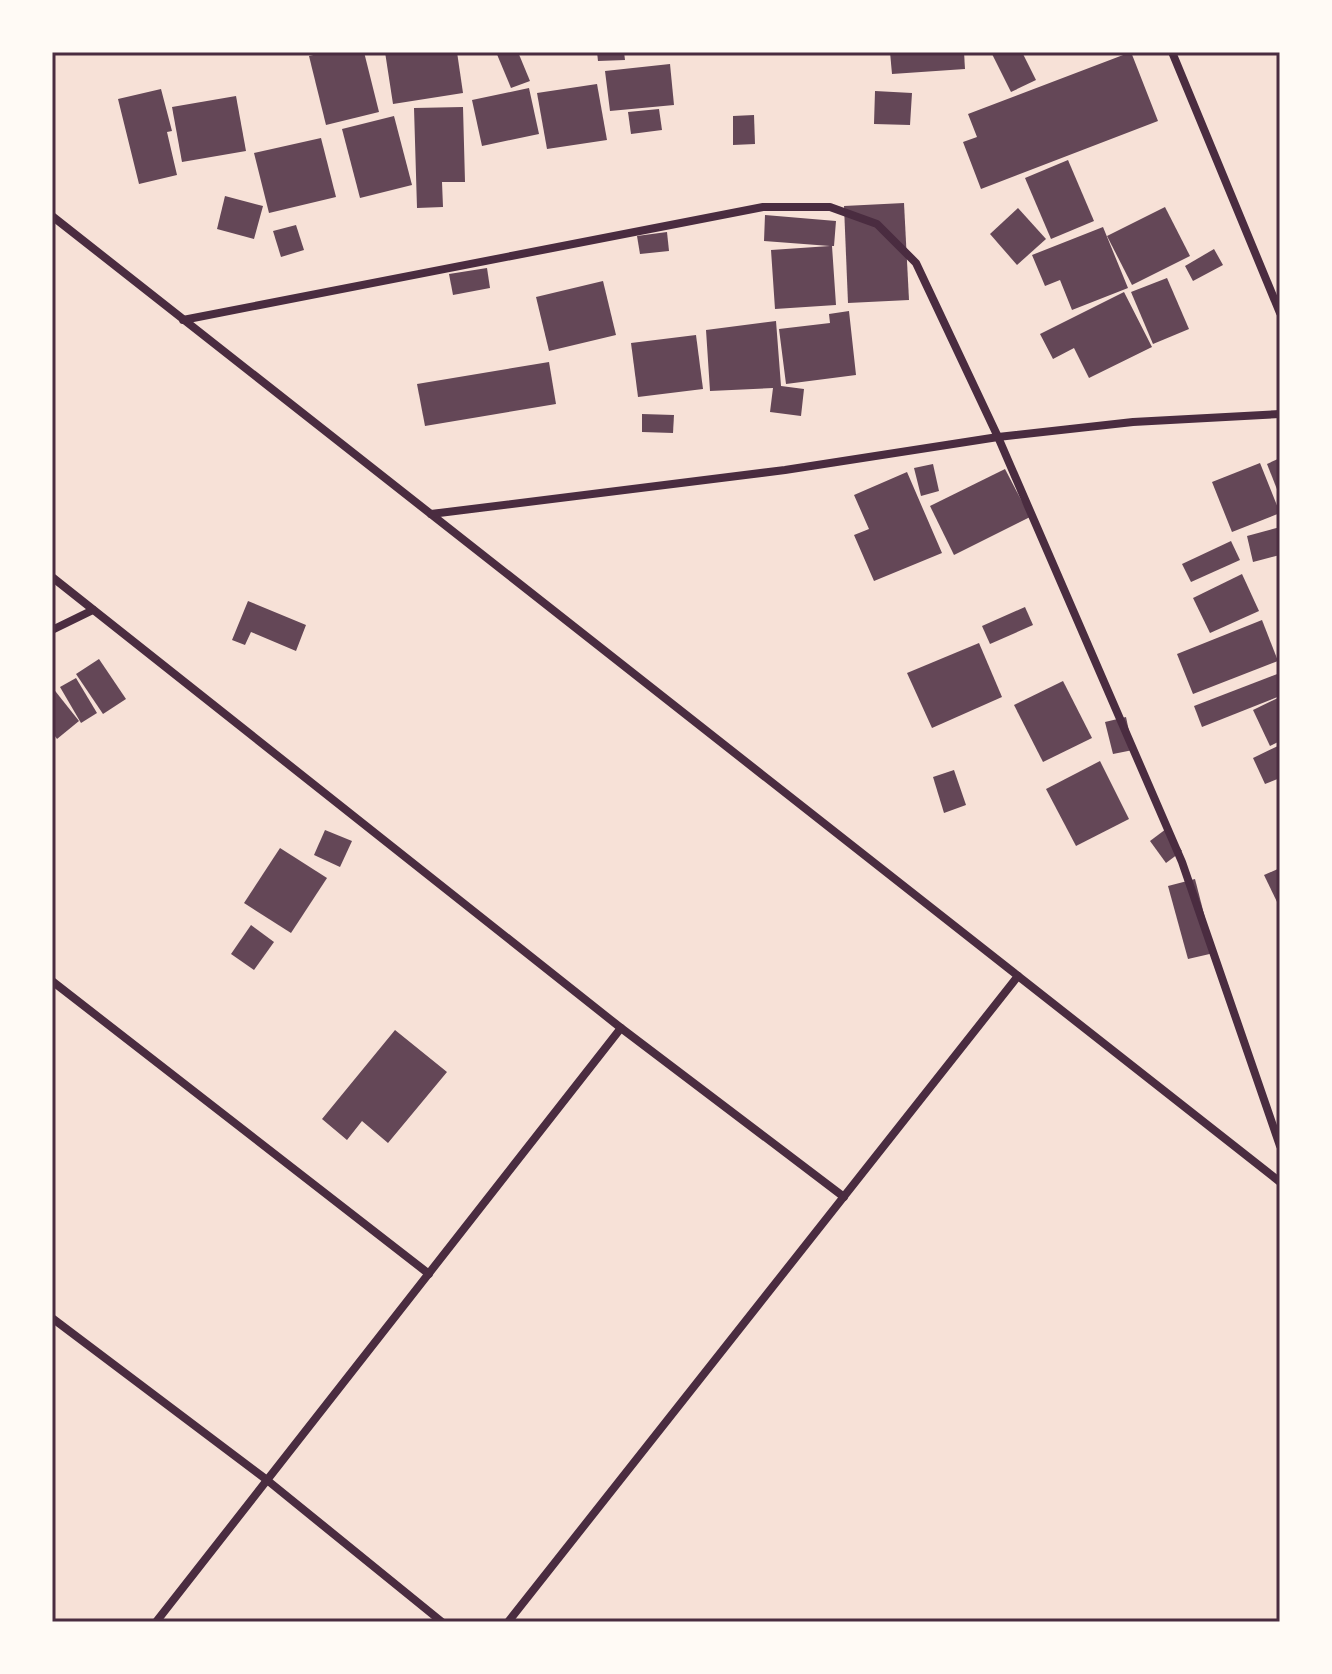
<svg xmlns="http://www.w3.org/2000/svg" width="1332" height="1674" font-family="'Fira Sans Condensed',sans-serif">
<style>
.building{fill:#644757}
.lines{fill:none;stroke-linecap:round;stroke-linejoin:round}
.minor{stroke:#4a2c40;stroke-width:8}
.neatline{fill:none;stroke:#4a2c40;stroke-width:3}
</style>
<rect width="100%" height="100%" fill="#f7e1d7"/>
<g class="building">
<path d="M 326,52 L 364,52 L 379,112 L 326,125 L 309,56 Z"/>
<path d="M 385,52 L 457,52 L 463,93 L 393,104 Z"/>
<path d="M 496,52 L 518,52 L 530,81 L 511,88 Z"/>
<path d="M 597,52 L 624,52 L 625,60 L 598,61 Z"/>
<path d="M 890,52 L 964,52 L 965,69 L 892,74 Z"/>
<path d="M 991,52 L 1022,52 L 1036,80 L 1011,92 Z"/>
<path d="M 1131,52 L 1158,121 L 981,189 L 963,142 L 977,137 L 968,114 Z"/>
<path d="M 670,64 L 674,105 L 610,111 L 605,71 Z"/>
<path d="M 597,84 L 607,140 L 547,149 L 537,93 Z"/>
<path d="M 529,88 L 539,134 L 482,146 L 472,100 Z"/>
<path d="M 161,89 L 172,131 L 167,132 L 177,175 L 139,184 L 118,99 Z"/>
<path d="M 875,91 L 912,93 L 910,125 L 874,124 Z"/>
<path d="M 236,96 L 246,151 L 182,162 L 172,107 Z"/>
<path d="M 463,107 L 465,182 L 442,182 L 443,207 L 417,208 L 414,108 Z"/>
<path d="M 659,109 L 662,130 L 631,134 L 628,112 Z"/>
<path d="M 754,115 L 755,144 L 733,145 L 733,116 Z"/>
<path d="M 394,116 L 412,185 L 360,198 L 342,129 Z"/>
<path d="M 321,138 L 336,197 L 269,213 L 254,153 Z"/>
<path d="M 1068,160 L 1094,221 L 1051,239 L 1025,178 Z"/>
<path d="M 225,196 L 263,206 L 254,239 L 217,229 Z"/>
<path d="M 904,203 L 909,300 L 848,303 L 844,206 Z"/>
<path d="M 1165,207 L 1190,256 L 1132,285 L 1107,236 Z"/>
<path d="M 1018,208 L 1046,239 L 1017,265 L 990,234 Z"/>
<path d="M 765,215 L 836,221 L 834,246 L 832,246 L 836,305 L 775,309 L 771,250 L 830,246 L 764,241 Z"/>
<path d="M 296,225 L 304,250 L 281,257 L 273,231 Z"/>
<path d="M 1103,227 L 1128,288 L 1072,310 L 1060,280 L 1045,286 L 1032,255 Z"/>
<path d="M 667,232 L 669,251 L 640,254 L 637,236 Z"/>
<path d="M 1214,249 L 1223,265 L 1193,281 L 1185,266 Z"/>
<path d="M 487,268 L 490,288 L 453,295 L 449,274 Z"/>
<path d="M 1167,278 L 1189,329 L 1153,344 L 1131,292 Z"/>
<path d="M 603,281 L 616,335 L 549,351 L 536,297 Z"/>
<path d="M 1124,292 L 1152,347 L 1089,378 L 1074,348 L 1053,359 L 1040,334 Z"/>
<path d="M 849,311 L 856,375 L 786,384 L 779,329 L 830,323 L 829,314 Z"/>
<path d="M 776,321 L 781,386 L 804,389 L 801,416 L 770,412 L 773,388 L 710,391 L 706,330 Z"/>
<path d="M 696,335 L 703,389 L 638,397 L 631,343 Z"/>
<path d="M 549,362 L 556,404 L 425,426 L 417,384 Z"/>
<path d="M 642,414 L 674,415 L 673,433 L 642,432 Z"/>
<path d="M 1280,458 L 1280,497 L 1267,464 Z"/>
<path d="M 1260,463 L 1280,513 L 1232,532 L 1212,482 Z"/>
<path d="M 933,464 L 939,491 L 921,496 L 914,468 Z"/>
<path d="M 1005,469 L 1030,517 L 954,555 L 930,506 Z"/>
<path d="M 907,472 L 942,553 L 874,581 L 854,535 L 869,529 L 854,495 Z"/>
<path d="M 1280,527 L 1280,555 L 1253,562 L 1247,536 Z"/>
<path d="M 1231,541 L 1240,560 L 1191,582 L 1182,564 Z"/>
<path d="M 1242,574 L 1259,611 L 1210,633 L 1193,598 Z"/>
<path d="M 248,601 L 306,625 L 296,651 L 251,632 L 245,645 L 232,640 Z"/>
<path d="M 1025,607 L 1033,625 L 990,644 L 982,626 Z"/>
<path d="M 1262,620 L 1278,661 L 1193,694 L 1177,654 Z"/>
<path d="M 979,643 L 1002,697 L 932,728 L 907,673 Z"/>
<path d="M 99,659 L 126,699 L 103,714 L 76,674 Z"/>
<path d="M 1280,673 L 1280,696 L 1202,727 L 1194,706 Z"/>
<path d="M 76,678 L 97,713 L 81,723 L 60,687 Z"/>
<path d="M 1063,681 L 1092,738 L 1043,762 L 1014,705 Z"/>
<path d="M 52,687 L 79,721 L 57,739 L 52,732 Z"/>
<path d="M 1280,697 L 1280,741 L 1270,746 L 1253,710 Z"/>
<path d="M 1126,717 L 1133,750 L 1113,754 L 1105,722 Z"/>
<path d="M 1280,745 L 1280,778 L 1265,784 L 1253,758 Z"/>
<path d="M 1100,761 L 1129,819 L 1076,846 L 1046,789 Z"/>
<path d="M 954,770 L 966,805 L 944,813 L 933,777 Z"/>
<path d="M 1166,829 L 1182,851 L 1166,863 L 1150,841 Z"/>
<path d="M 325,830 L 352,841 L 340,867 L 314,855 Z"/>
<path d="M 280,848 L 327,878 L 291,933 L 244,903 Z"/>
<path d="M 1280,868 L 1280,908 L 1264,875 Z"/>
<path d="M 1195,879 L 1214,953 L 1188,959 L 1168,886 Z"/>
<path d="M 251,925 L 274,942 L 254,970 L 231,954 Z"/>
<path d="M 395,1030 L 447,1072 L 388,1143 L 362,1121 L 347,1140 L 322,1119 Z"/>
</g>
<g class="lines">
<g class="minor">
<path d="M 1172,52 L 1280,313"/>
<path d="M 52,216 L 1280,1182"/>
<path d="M 183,320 L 763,207 L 830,207 L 877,224 L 916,263 L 998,437 L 1182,862 L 1280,1146"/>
<path d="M 431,514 L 785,470 L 998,437 L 1133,422 L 1280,414"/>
<path d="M 52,577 L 621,1028 L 844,1197"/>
<path d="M 52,630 L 93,610"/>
<path d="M 52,981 L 429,1274"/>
<path d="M 52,1318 L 267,1480 L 442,1622"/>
<path d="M 156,1622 L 621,1028"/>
<path d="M 508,1622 L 1018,976"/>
</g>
</g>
<rect width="1332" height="1674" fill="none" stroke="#fffaf5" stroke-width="108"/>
<rect x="54" y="54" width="1224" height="1566" class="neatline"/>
</svg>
